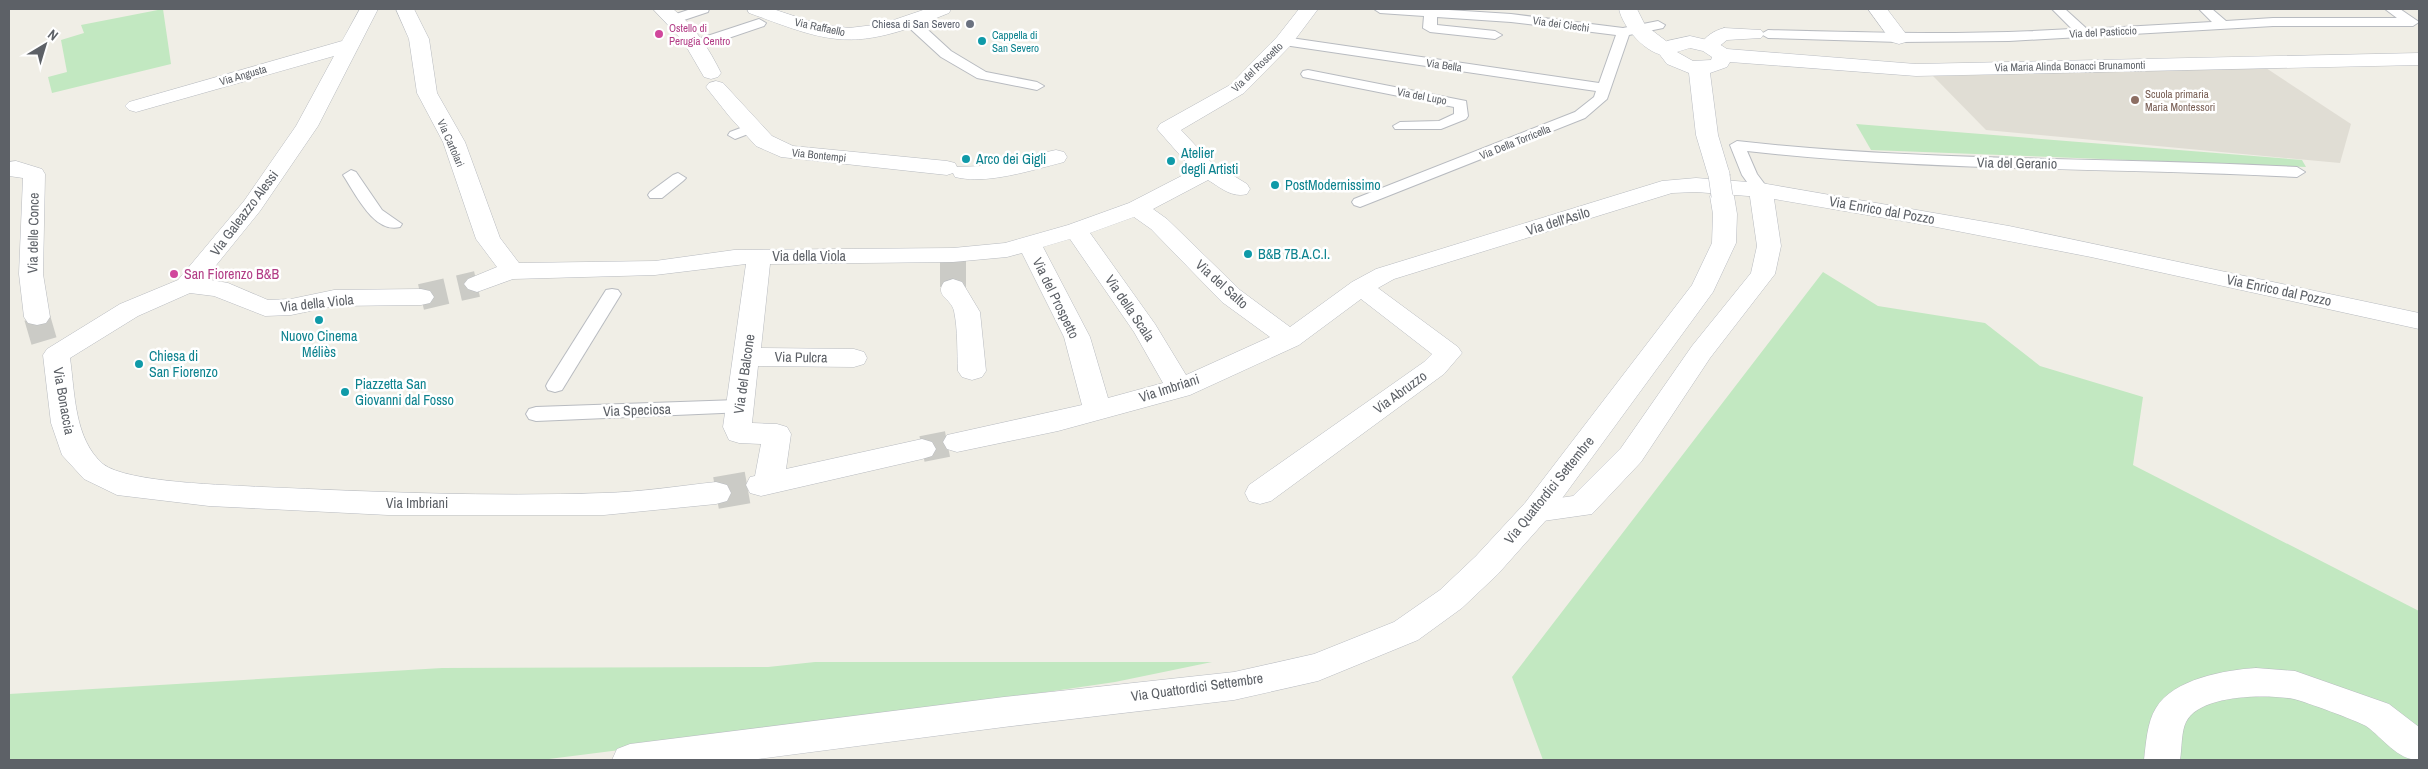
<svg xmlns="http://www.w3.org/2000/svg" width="2428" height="769" font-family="'Archivo Narrow',sans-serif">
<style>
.education{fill:#e0ddd4}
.green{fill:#c2e8c1}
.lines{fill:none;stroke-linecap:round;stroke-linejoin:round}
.minor-tunnel-far1{stroke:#cbcbc6;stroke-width:26;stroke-dasharray:26 13;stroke-linecap:butt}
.minor-tunnel{stroke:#cbcbc6;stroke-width:32;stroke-dasharray:32 16;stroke-linecap:butt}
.service-casing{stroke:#b8bbc0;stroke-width:2}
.pedestrian-casing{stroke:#b8bbc0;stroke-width:1}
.minor-casing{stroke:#b8bbc0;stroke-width:1}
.tertiary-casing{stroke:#b8bbc0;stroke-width:1}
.secondary-casing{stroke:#b9bcc2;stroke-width:1}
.service{fill:#fff;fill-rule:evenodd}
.pedestrian{fill:#fff;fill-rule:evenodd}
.minor{fill:#fff;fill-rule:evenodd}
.tertiary{fill:#fff;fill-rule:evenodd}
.secondary{fill:#fff;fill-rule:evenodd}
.secondary-bridge-casing{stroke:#b9bcc2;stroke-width:22;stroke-linecap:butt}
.secondary-bridge{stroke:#fff;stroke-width:21}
.worship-dot{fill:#6b7280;stroke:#fff;stroke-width:2}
.hotel-dot{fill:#d1479c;stroke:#fff;stroke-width:2}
.culture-dot{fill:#0f9aa8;stroke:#fff;stroke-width:2}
.education-dot{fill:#8d6e63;stroke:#fff;stroke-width:2}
.labels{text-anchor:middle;stroke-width:5;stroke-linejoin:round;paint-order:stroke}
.far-worship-label{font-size:11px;fill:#5b616d;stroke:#fff;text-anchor:end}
.far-street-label{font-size:11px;fill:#5d6167;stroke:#fff}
.far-hotel-label{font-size:11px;fill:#b23c85;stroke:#fff;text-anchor:start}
.far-culture-label{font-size:11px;fill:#0d838f;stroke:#fff;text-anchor:start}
.far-education-label{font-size:11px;fill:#785e54;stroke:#fff;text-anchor:start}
.culture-label{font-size:14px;fill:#0d838f;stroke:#fff;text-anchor:start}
.street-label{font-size:14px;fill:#5d6167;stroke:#fff}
.hotel-label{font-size:14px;fill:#b23c85;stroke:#fff;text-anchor:start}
</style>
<rect width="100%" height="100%" fill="#f0eee6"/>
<path class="education" d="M 2266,68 L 2351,124 L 2340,163 L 1986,130 L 1933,76 Z"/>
<g class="green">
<path d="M 163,9 L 171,64 L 52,93 L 48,77 L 67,72 L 61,40 L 84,33 L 81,25 Z"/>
<path d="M 1856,124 L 2302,160 L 2306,167 L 1871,150 Z"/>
<path d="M 1823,272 L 1878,306 L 1985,323 L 2040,366 L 2143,397 L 2133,465 L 2419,611 L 2419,760 L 1543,760 L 1512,677 Z"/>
<path d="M 815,662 L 1212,662 L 1115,682 L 864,719 L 541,760 L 9,760 L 9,694 L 442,668 L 768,667 Z"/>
</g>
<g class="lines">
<g class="minor-tunnel-far1">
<path d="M 953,261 L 953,287"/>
<path d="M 421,297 L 477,284"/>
<path d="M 37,317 L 44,341"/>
<path d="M 922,449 L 957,442"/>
</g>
<path class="minor-tunnel" d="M 716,493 L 761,485"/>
<g class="service-casing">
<g id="service">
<path d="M 691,9 L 709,9 L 708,12 L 675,23 L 669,19 L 670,16 Z"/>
<path d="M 1374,9 L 1433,9 L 1511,14 L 1623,28 L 1658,21 L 1665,25 L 1663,28 L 1629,35 L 1607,99 L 1585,118 L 1360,207 L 1354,205 L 1352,202 L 1354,199 L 1575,112 L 1594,97 L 1596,91 L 1284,45 L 1279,44 L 1277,41 L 1279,38 L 1284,37 L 1599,83 L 1616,35 L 1511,22 L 1437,17 L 1437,25 L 1495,31 L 1502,35 L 1495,39 L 1430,32 L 1423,28 L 1424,16 L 1380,13 Z"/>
<path d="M 2052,9 L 2065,9 L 2087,29 L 2212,22 L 2199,9 L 2212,9 L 2226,21 L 2273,18 L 2397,18 L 2385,9 L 2400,9 L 2419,22 L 2413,26 L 2273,26 L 2009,41 L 1899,42 L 1768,38 L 1761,34 L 1768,30 C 1870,33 1971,35 2072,29 Z"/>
<path d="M 910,17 L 915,18 L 951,51 L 986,72 L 1037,82 L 1044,86 L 1037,90 L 977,78 L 941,57 L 905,24 L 903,21 Z"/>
<path d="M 759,19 L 766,23 L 764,26 L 702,47 L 697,48 L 690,44 L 692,41 Z"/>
<path d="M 1308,70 L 1466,101 L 1468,116 L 1466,119 L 1441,129 L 1395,129 L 1393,126 L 1400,122 L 1439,121 L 1454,114 L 1454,107 L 1303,77 L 1301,74 L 1303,71 Z"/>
<path d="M 751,124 L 756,125 L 758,128 L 756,131 L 735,139 L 728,135 L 730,132 Z"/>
<path d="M 1737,141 C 1923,162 2110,157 2297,167 L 2305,172 L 2297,177 C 2114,167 1930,172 1747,151 L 1757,174 L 1769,190 L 1761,195 L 1755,193 L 1742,175 L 1730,145 Z"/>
<path d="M 351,170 L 356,172 L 382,210 L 402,224 L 400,227 C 374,234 355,193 343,175 Z"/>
<path d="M 678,173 L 686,178 L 683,181 L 662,198 L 650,198 L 648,195 L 650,192 L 673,175 Z"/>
<path d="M 612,289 L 618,290 L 621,294 L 562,390 L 555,392 L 548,390 L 546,386 L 548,382 L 606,290 Z"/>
<path d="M 738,400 L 745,402 L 748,407 L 745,412 L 536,421 L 529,419 L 526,414 L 529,409 L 536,407 Z"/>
</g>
</g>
<g class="pedestrian-casing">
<path id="pedestrian" d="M 1868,9 L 1887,9 L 1909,38 L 1906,42 L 1899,44 L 1892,42 Z"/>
</g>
<g class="minor-casing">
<g id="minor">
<path d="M 360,9 L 378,9 L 318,126 L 260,211 L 205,279 L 228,283 L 268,300 L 291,299 L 334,290 L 421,289 L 430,291 L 434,297 L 430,303 L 421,305 L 334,306 L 291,315 L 265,316 L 214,296 L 190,293 L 138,316 L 70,358 C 75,393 74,439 103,464 C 127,483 229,485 263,487 C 376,492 490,497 603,493 C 641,492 679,486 716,482 L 727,485 L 731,493 L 727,501 L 716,504 L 604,515 L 388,515 L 209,506 L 117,495 L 84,479 L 62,455 L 51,423 L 43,355 L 47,349 L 120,304 L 178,280 L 244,201 L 296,126 L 334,56 L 136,112 L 129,110 L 125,106 L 129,102 L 342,41 Z"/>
<path d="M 396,9 L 414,9 L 429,39 L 437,93 L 465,142 L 500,238 L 519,263 L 655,261 L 734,250 L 953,248 L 1005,243 L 1068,225 L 1129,203 L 1193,170 L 1157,129 L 1160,124 L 1230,85 L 1277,37 L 1299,9 L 1318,9 L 1291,45 L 1244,93 L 1181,130 L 1211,162 L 1247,184 L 1250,189 L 1247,194 C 1232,198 1221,188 1208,180 L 1153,209 L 1167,219 L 1240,290 L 1290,327 L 1352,282 L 1376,269 L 1662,181 L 1696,178 L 1761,183 L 1769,185 L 1773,190 L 1769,195 L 1761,197 L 1696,192 L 1672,193 L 1394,279 L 1378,288 L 1458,347 L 1462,353 L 1444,374 L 1271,501 L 1260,504 L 1249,501 L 1245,493 L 1249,485 L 1424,362 L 1432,354 L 1361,299 L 1299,345 L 1190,395 L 1058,431 L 957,452 L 947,449 L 943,442 L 947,435 L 1082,405 L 1064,337 L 1022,253 L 1007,257 L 953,262 L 770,264 L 761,348 L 854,349 L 864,352 L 867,358 L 864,364 L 854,367 L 758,366 L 752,423 L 777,424 L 787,427 L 791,434 L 786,469 L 922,439 L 932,442 L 936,449 L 932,456 L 922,459 L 761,496 L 750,493 L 746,485 L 750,477 L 755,476 L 761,444 L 739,443 L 729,440 L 723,427 L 746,264 L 655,275 L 513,279 L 477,292 L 468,289 L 464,284 L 468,279 L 497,267 L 476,239 L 443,142 L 417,93 L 409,39 ZM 1134,217 L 1151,229 L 1222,302 L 1270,337 L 1186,375 L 1155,324 L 1090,233 ZM 1070,239 L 1134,332 L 1163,383 L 1108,398 L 1090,337 L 1043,247 Z"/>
<path d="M 653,9 L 673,9 C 695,26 709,49 721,73 L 718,77 L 711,79 L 704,77 L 683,41 Z"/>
<path d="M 747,9 L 773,9 L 818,24 L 849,28 L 882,24 L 926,9 L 951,9 L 949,13 C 914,27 875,43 837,39 C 807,36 778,23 749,13 Z"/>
<path d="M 1619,9 L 1637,9 L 1645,25 L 1674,47 L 1677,51 L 1674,55 C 1651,61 1623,29 1619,9 Z"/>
<path d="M 1724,28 L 1761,30 L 1764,34 L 1761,38 L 1727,40 C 1718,47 1714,53 1702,50 L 1699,46 C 1706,36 1713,31 1724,28 Z"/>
<path d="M 716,81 L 723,83 L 772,136 L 793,146 L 947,161 L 955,163 L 957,167 L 982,166 L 1056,150 L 1064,152 L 1067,157 L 1064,162 C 1032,170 987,185 955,177 L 953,173 L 947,175 L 781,157 L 756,146 L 729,116 L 706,87 L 709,83 Z"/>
<path d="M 16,161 L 42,169 L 45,174 L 43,274 L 50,317 L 46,323 L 37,325 L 28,323 L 24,317 L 19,274 L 23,178 L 9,176 L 9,162 Z"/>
<path d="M 953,279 L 962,282 L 980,312 L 986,371 L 982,377 L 972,380 L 962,377 L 958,371 C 957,352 958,330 954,311 C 951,298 934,296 944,282 Z"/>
<path d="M 2256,668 L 2295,671 L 2389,704 L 2419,727 L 2419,760 C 2397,760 2383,738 2366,726 C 2355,720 2306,702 2294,699 C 2267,694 2200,694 2186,722 C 2181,732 2182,749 2180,760 L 2144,760 C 2146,744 2147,722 2156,708 C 2173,679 2225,670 2256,668 Z"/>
</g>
</g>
<g class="tertiary-casing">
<path id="tertiary" d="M 1761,183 L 2009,226 L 2419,313 L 2419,329 L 2091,257 L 1926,225 L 1774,199 L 1781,246 L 1775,274 L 1710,358 L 1641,462 L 1592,514 L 1536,522 L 1525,519 L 1521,511 L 1525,503 L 1573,496 L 1621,448 L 1692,346 L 1751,273 L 1757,246 L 1749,190 L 1753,185 Z"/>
</g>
<g class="secondary-casing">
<g id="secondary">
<path d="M 1690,36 L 1716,42 L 1727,49 L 1916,64 L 2419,53 L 2419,65 L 1916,76 L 1730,62 L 1727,67 L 1710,73 L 1718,135 L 1730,175 L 1727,180 L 1719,182 L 1711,180 L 1708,175 L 1696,135 L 1689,73 L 1667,64 L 1657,51 L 1667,41 ZM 1690,48 L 1703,51 L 1712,57 L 1711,60 L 1693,61 L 1677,52 Z"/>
<path d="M 1722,189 L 1730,191 L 1734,196 L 1737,214 L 1736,243 L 1713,292 L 1547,519 L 1498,574 L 1462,608 L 1418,640 L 1318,681 L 1234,700 L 1004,727 L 750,760 L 612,760 L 617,749 L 630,744 L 1004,697 L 1234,672 L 1314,654 L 1394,622 L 1440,590 L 1476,556 L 1525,503 L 1692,285 L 1712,243 L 1713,214 L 1710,196 L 1714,191 Z"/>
</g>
</g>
<use href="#service" class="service"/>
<use href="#pedestrian" class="pedestrian"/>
<use href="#minor" class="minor"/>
<use href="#tertiary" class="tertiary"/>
<use href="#secondary" class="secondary"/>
<g class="secondary-bridge-casing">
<path id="secondary-bridge" d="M 1719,175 L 1722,196"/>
</g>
<use href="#secondary-bridge" class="secondary-bridge"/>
</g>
<circle class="worship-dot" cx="970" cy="24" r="5"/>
<g class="hotel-dot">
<circle cx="659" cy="34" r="5"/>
<circle cx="174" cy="274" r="5"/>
</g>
<g class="culture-dot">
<circle cx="982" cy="41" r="5"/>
<circle cx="966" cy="159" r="5"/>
<circle cx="1171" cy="161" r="5"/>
<circle cx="1275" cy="185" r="5"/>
<circle cx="1248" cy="254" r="5"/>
<circle cx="319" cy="320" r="5"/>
<circle cx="139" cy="364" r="5"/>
<circle cx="345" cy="392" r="5"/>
</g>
<circle class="education-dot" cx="2135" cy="100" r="5"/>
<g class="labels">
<g class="far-worship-label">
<text x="960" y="28">Chiesa di San Severo</text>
</g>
<g class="far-street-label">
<text transform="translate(1561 24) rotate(8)" y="4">Via dei Ciechi</text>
<text transform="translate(820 27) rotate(12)" y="4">Via Raffaello</text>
<text transform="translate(2103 32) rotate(-3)" y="4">Via del Pasticcio</text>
<text transform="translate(1444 65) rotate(8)" y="4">Via Bella</text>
<text transform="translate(2070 66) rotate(-1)" y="4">Via Maria Alinda Bonacci Brunamonti</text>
<text transform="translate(1257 67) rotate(-44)" y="4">Via del Roscetto</text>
<text transform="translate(243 75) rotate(-16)" y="4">Via Angusta</text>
<text transform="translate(1422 96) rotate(11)" y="4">Via del Lupo</text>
<text transform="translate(1515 142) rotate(-22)" y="4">Via Della Torricella</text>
<text transform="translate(451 143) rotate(66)" y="4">Via Cartolari</text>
<text transform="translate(819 155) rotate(6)" y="4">Via Bontempi</text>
</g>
<g class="far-hotel-label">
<text x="669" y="32">Ostello di<tspan x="669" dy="13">Perugia Centro</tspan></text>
</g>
<g class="far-culture-label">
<text x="992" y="39">Cappella di<tspan x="992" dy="13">San Severo</tspan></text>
</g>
<g class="far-education-label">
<text x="2145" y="98">Scuola primaria<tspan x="2145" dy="13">Maria Montessori</tspan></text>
</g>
<g class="culture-label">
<text x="1181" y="158">Atelier<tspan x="1181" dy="16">degli Artisti</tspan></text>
<text x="976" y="164">Arco dei Gigli</text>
<text x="1285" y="190">PostModernissimo</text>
<text x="1258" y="259">B&amp;B 7B.A.C.I.</text>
<text x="319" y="341" text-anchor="middle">Nuovo Cinema<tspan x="319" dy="16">Méliès</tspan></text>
<text x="149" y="361">Chiesa di<tspan x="149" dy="16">San Fiorenzo</tspan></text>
<text x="355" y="389">Piazzetta San<tspan x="355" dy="16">Giovanni dal Fosso</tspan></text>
</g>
<g class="street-label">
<text transform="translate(2017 163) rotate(1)" y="5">Via del Geranio</text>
<text transform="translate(1882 210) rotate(10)" y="5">Via Enrico dal Pozzo</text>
<text transform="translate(244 213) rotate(-53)" y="5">Via Galeazzo Alessi</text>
<text transform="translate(1558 221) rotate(-17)" y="5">Via dell'Asilo</text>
<text transform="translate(33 233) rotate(-89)" y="5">Via delle Conce</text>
<text x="809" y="261">Via della Viola</text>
<text transform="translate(1222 284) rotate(42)" y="5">Via del Salto</text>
<text transform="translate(2279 290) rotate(12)" y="5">Via Enrico dal Pozzo</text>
<text transform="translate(1056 298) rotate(64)" y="5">Via del Prospetto</text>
<text transform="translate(317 303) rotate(-6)" y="5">Via della Viola</text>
<text transform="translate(1130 308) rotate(56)" y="5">Via della Scala</text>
<text transform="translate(801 357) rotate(1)" y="5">Via Pulcra</text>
<text transform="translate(744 374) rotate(-82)" y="5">Via del Balcone</text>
<text transform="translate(1169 388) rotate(-18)" y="5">Via Imbriani</text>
<text transform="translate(1400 392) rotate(-36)" y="5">Via Abruzzo</text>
<text transform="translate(64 401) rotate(80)" y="5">Via Bonaccia</text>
<text transform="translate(637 410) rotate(-2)" y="5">Via Speciosa</text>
<text transform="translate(1549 490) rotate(-51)" y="5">Via Quattordici Settembre</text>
<text x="417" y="508">Via Imbriani</text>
<text transform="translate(1197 687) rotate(-8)" y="5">Via Quattordici Settembre</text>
</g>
<g class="hotel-label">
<text x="184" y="279">San Fiorenzo B&amp;B</text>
</g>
</g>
<rect width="2428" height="769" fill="none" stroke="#5d6167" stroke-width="20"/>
<g transform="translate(45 45) rotate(38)" stroke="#ffffff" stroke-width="4" paint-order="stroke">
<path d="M0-4L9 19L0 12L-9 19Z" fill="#5d6167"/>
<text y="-8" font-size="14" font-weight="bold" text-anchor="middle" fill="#5d6167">N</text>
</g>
</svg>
